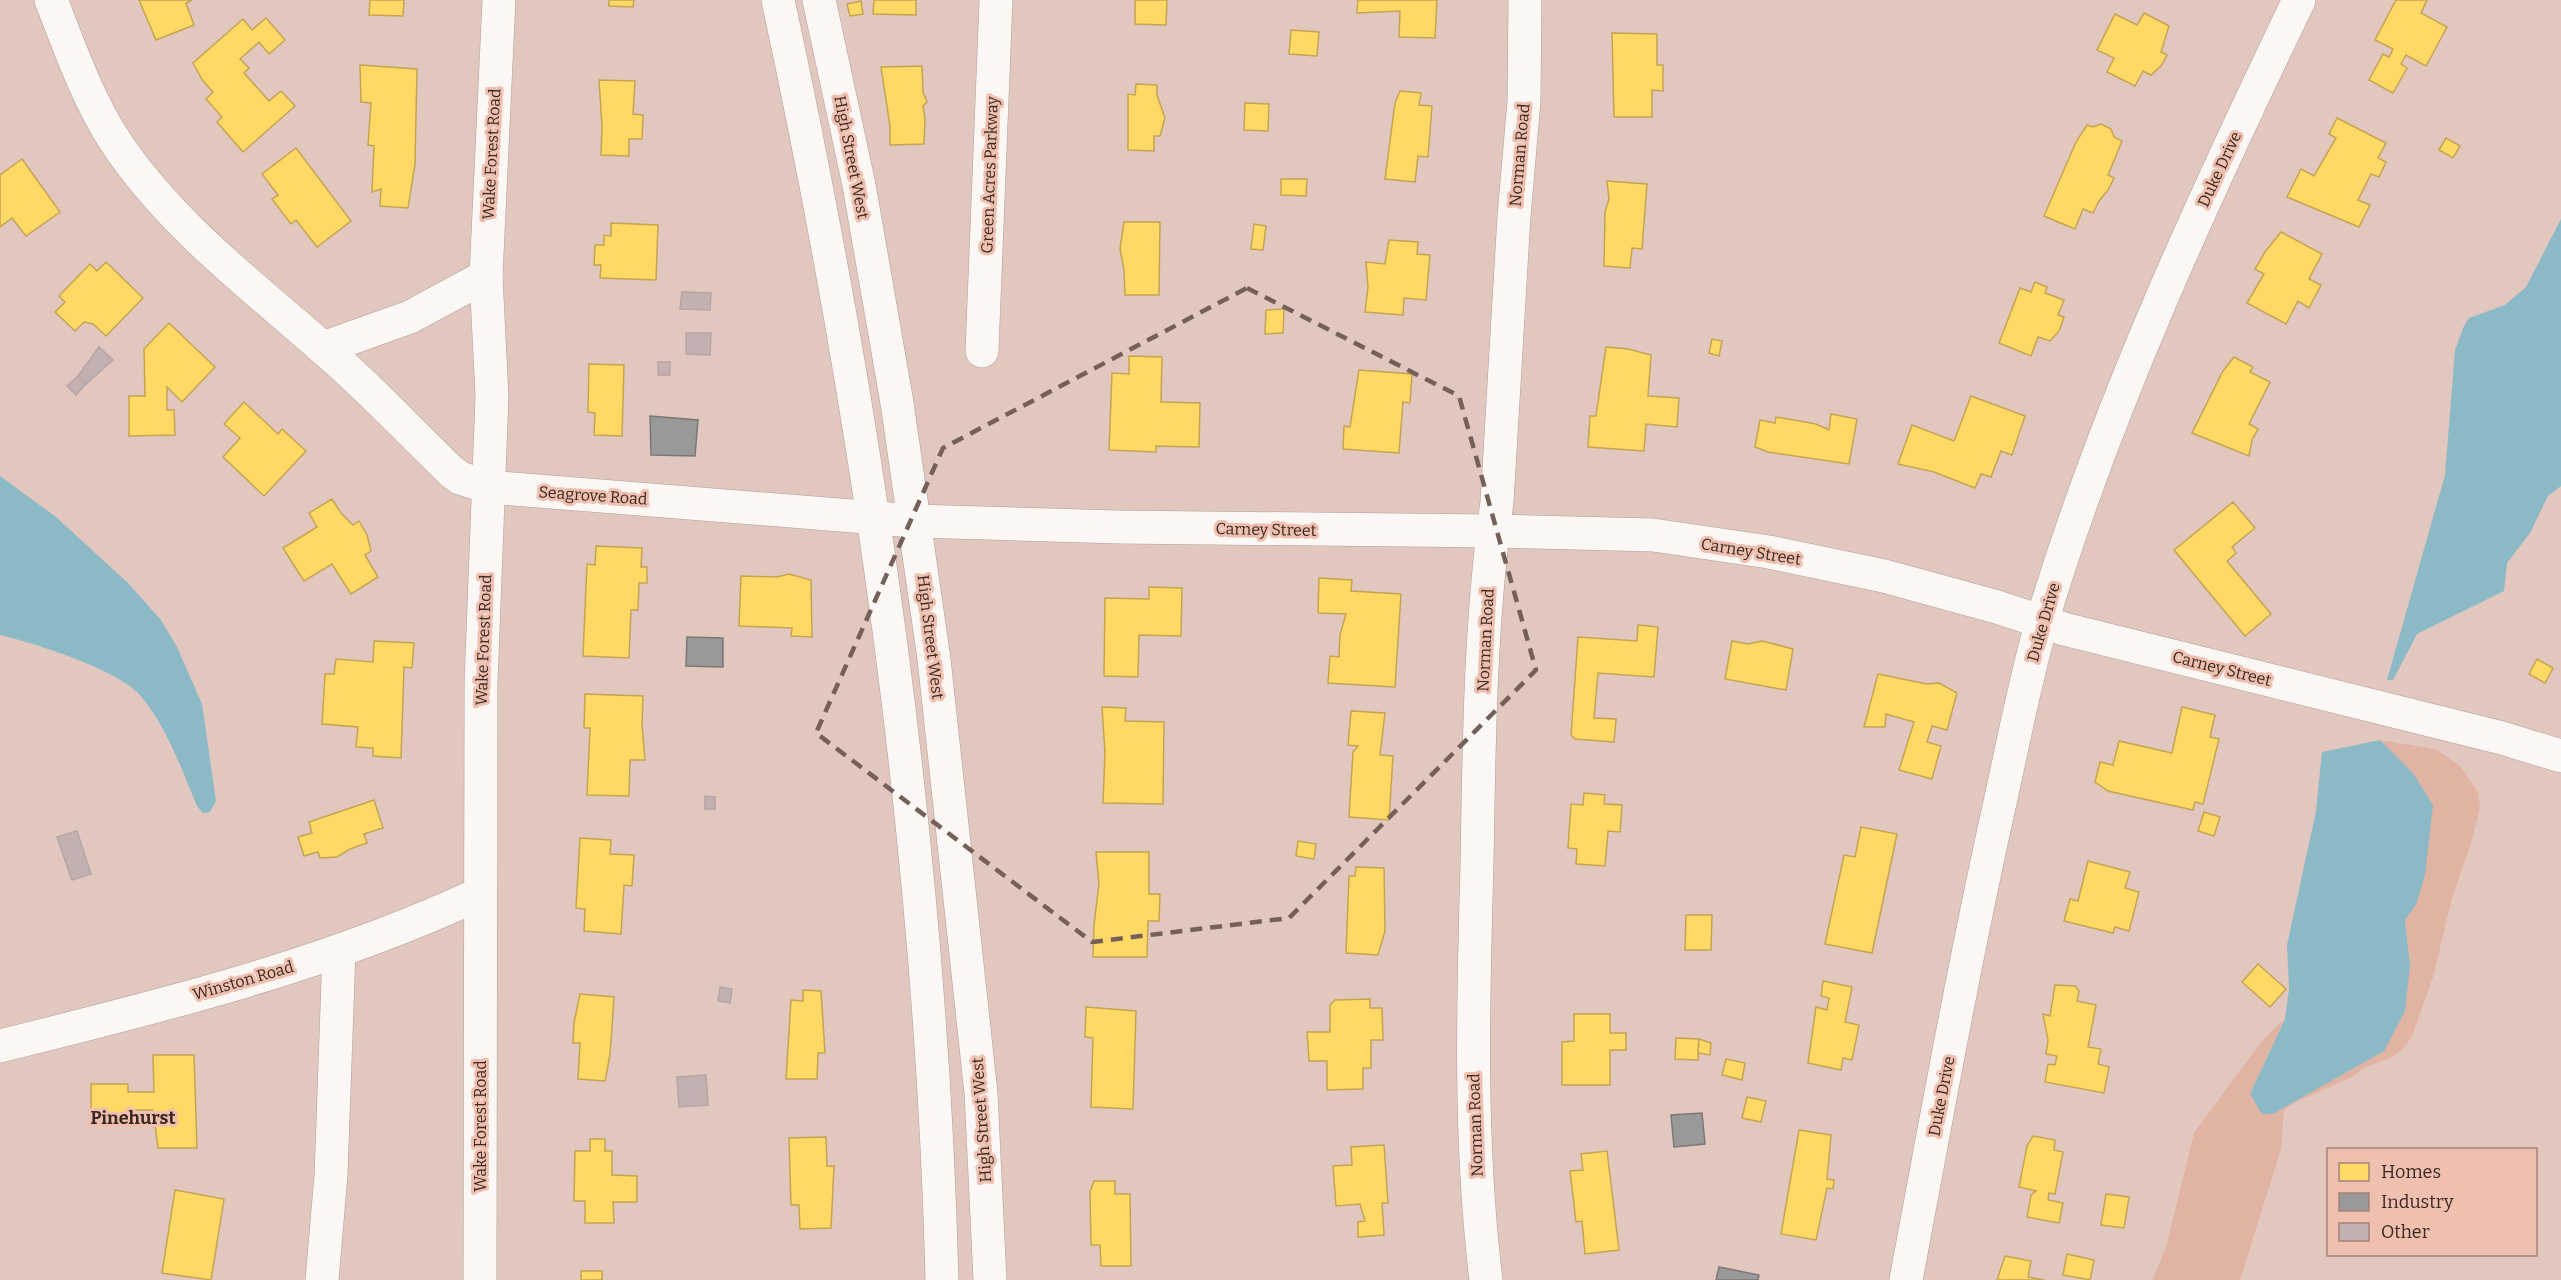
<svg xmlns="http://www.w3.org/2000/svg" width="2561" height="1280" font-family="Bitter,serif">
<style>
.green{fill:#e1b3a3}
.water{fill:#8cb9c6}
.homes{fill:#ffd966;stroke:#c4a451;stroke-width:1.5}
.industry{fill:#999;stroke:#7c7775;stroke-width:1.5}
.building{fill:#c3b0b1;stroke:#b7a4a5;stroke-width:1.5}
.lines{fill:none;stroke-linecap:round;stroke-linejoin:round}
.minor-casing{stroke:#b19d96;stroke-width:34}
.major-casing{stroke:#b19d96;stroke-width:34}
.minor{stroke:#faf7f5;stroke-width:33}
.major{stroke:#faf7f5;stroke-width:33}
.marked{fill:none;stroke:#746058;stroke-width:4.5;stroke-dasharray:12 8;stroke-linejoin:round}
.labels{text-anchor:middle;stroke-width:6;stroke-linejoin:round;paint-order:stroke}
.street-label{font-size:16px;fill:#392821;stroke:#efc0b0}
.neighbourhood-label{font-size:18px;font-weight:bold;fill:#392821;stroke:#efc0b0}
</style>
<rect width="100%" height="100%" fill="#e1c7be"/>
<path class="green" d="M 2380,740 L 2436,749 L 2461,767 L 2478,792 L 2480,806 L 2473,837 L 2452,898 L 2433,977 L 2412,1036 L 2404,1048 L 2392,1057 L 2364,1068 L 2352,1077 L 2296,1102 L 2284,1110 L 2281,1149 L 2240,1280 L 2152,1280 L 2166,1248 L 2194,1133 L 2265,1037 L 2285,1019 L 2250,1094 L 2410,965 L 2405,920 L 2416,905 L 2413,773 Z"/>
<g class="water">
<path d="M 2561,219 L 2561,486 L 2548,496 L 2530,533 L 2507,563 L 2504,591 L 2417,634 L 2393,680 L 2387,680 L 2445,475 L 2455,350 L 2464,326 L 2469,318 L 2505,305 L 2526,287 Z"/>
<path d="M 0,476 L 56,517 L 128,583 L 161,620 L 177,647 L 202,704 L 216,801 L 210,812 L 203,813 L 197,806 C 181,768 167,727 140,695 C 117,669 34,643 0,635 Z"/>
<path d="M 2380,740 L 2413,773 L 2433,805 L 2425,875 L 2416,905 L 2405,920 L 2410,965 L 2405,1011 L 2384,1051 L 2273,1114 L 2262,1114 L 2250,1094 L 2285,1019 L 2289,989 L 2287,945 L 2316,811 L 2322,752 Z"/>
</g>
<g class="homes">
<path d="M 139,0 L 192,0 L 186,3 L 194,25 L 156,40 Z"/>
<path d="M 370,0 L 404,0 L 403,16 L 369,15 Z"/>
<path d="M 609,0 L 634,0 L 633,7 L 609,6 Z"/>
<path d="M 874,0 L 916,0 L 916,15 L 873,14 Z"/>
<path d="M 1135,0 L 1167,0 L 1166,25 L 1135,24 Z"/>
<path d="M 1358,0 L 1437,0 L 1435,38 L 1399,37 L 1400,11 L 1357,13 Z"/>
<path d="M 2396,0 L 2427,0 L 2421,13 L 2447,27 L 2426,66 L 2406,55 L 2401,64 L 2407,68 L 2393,93 L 2369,80 L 2383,54 L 2389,57 L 2393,49 L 2375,40 Z"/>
<path d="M 861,1 L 863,14 L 850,16 L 847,4 Z"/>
<path d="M 2144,13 L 2169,26 L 2161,52 L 2167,55 L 2161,66 L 2151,75 L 2143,71 L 2135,86 L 2107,72 L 2114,58 L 2097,50 L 2115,14 L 2137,25 Z"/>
<path d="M 266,18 L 285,40 L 269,54 L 259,42 L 240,59 L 249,68 L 244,73 L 269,101 L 281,91 L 295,106 L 243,152 L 217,122 L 222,117 L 206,99 L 213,92 L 203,81 L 193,63 L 243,19 L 252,30 Z"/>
<path d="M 1291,30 L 1319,32 L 1317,56 L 1289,54 Z"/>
<path d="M 1612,33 L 1657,34 L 1657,65 L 1663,65 L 1663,91 L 1652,90 L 1652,117 L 1614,117 Z"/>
<path d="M 360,65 L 417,69 L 415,164 L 408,208 L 380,206 L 381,189 L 372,192 L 374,146 L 368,145 L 371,103 L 361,102 Z"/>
<path d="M 922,66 L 923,92 L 927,102 L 923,106 L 925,119 L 924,144 L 890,145 L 890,126 L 881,67 Z"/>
<path d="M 599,80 L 635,81 L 633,114 L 643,115 L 642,139 L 629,139 L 629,156 L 601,155 L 602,126 Z"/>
<path d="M 1136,84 L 1157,85 L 1157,95 L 1165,118 L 1160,136 L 1154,136 L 1154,151 L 1128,150 L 1128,94 L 1135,95 Z"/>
<path d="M 1400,91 L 1421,93 L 1419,105 L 1432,106 L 1428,157 L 1418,156 L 1415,182 L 1385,179 L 1395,103 Z"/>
<path d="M 1245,103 L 1269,104 L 1268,131 L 1244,130 Z"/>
<path d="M 2337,118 L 2386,143 L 2378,158 L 2386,162 L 2379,177 L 2371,174 L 2358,200 L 2370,205 L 2359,227 L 2287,197 L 2301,169 L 2314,176 L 2336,138 L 2329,134 Z"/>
<path d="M 2101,124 L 2111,129 L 2114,137 L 2122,141 L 2108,175 L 2114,178 L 2108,190 L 2099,201 L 2093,213 L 2083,209 L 2075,229 L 2044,216 L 2076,142 L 2087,125 L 2093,127 Z"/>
<path d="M 2446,138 L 2460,146 L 2453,158 L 2439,150 Z"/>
<path d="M 296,148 L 351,221 L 317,247 L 296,220 L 291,224 L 272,199 L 278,195 L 262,174 Z"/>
<path d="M 22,159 L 60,212 L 26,236 L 12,218 L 0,227 L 0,175 Z"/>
<path d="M 1281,179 L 1307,179 L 1306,196 L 1281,195 Z"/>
<path d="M 1607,181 L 1647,184 L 1642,249 L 1632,248 L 1630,268 L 1604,266 L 1605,212 L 1609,199 Z"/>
<path d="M 1124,222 L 1160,222 L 1159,295 L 1125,295 L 1124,269 L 1120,249 Z"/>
<path d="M 611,223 L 658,225 L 656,280 L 600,278 L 601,265 L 594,265 L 595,245 L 604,245 L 604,235 L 611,236 Z"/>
<path d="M 1254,224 L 1266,226 L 1263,250 L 1251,249 Z"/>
<path d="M 2281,232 L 2322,254 L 2309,279 L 2321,285 L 2309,308 L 2298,301 L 2286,324 L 2247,303 L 2264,274 L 2255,269 L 2265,252 Z"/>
<path d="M 1389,240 L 1418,242 L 1417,254 L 1430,255 L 1426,300 L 1404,298 L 1403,315 L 1365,312 L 1368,287 L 1366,262 L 1385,264 Z"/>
<path d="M 106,262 L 143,298 L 106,336 L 93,324 L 84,322 L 75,331 L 55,312 L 65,302 L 59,296 L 90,264 L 97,271 Z"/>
<path d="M 2035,282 L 2047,287 L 2045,293 L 2064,300 L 2058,315 L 2064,317 L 2059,331 L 2050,341 L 2038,337 L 2031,356 L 1999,343 L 2020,288 L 2031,292 Z"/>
<path d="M 1284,309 L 1283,333 L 1265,334 L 1266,310 Z"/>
<path d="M 169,323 L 215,367 L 182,402 L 167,387 L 167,410 L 174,410 L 175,435 L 129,436 L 129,396 L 145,396 L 144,349 Z"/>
<path d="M 1712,339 L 1722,341 L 1719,356 L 1709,353 Z"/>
<path d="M 1606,347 L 1628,349 L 1651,355 L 1648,396 L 1679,398 L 1677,427 L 1646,424 L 1644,451 L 1588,447 L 1590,416 L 1596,416 Z"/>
<path d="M 1129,356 L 1162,357 L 1161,402 L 1200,403 L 1199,447 L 1156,446 L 1156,452 L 1109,450 L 1112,373 L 1129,374 Z"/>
<path d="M 2234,357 L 2253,367 L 2250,372 L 2270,382 L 2249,424 L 2258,429 L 2252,440 L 2249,456 L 2192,433 L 2223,371 Z"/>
<path d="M 589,364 L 624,365 L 622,436 L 594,435 L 595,413 L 588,412 Z"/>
<path d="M 1359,370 L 1412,374 L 1410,403 L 1403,402 L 1399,453 L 1343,449 L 1344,426 L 1350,427 Z"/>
<path d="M 1971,396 L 2025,416 L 2012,455 L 2001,451 L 1991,477 L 1981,474 L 1975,488 L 1934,472 L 1898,464 L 1912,425 L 1954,441 Z"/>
<path d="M 244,402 L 278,434 L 282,429 L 306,451 L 264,496 L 223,457 L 240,438 L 224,424 Z"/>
<path d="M 1831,414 L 1857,419 L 1849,464 L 1768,452 L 1755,447 L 1760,420 L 1775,423 L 1776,417 L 1816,424 L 1829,430 Z"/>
<path d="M 332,499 L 341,513 L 353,525 L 359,521 L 367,535 L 371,551 L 365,555 L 378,577 L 351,594 L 332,564 L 304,581 L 283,548 L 317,527 L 309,513 Z"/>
<path d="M 2233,502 L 2255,528 L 2232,547 L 2236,553 L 2227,561 L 2271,614 L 2245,636 L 2174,550 Z"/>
<path d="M 596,546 L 642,548 L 641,567 L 647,567 L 647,583 L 639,583 L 638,610 L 631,610 L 629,658 L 583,656 L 587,564 L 595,565 Z"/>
<path d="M 789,574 L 811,580 L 812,637 L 791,636 L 792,628 L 739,626 L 741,576 L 777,577 Z"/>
<path d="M 1319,578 L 1352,580 L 1351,591 L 1401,594 L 1395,687 L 1328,683 L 1330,656 L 1339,657 L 1340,635 L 1346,614 L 1318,613 Z"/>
<path d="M 1149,587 L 1182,588 L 1181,636 L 1139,635 L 1138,677 L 1104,676 L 1105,598 L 1149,599 Z"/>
<path d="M 1638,625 L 1658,627 L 1654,677 L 1598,673 L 1594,718 L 1616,719 L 1614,742 L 1575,739 L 1571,735 L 1578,637 L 1637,641 Z"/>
<path d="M 374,641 L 414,643 L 412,668 L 404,667 L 401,758 L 373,756 L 373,748 L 356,747 L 358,727 L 322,724 L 325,674 L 334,674 L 336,659 L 373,662 Z"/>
<path d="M 1732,641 L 1748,644 L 1762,641 L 1793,649 L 1786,690 L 1725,679 Z"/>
<path d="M 2537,659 L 2553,668 L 2545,683 L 2529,674 Z"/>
<path d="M 1878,674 L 1927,684 L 1939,683 L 1957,693 L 1947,730 L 1932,726 L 1927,742 L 1941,746 L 1932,779 L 1899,770 L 1914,722 L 1886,714 L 1885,727 L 1864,727 Z"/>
<path d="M 585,694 L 643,696 L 642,725 L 645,760 L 630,760 L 629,796 L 587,795 L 590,728 L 584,728 Z"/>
<path d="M 1102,707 L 1126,708 L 1125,721 L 1164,722 L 1163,804 L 1103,803 L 1105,753 Z"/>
<path d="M 2182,707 L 2215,715 L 2210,737 L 2219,739 L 2203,804 L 2195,802 L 2193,810 L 2108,791 L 2095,782 L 2100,762 L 2113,765 L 2119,741 L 2172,753 Z"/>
<path d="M 1351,711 L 1385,713 L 1380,755 L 1393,756 L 1389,820 L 1349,817 L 1353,752 L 1358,746 L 1348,745 Z"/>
<path d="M 1584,793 L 1605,795 L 1604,804 L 1622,805 L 1620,832 L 1608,831 L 1605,866 L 1576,864 L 1577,849 L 1568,848 L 1571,804 L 1583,805 Z"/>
<path d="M 374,800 L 383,828 L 364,834 L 367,843 L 350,849 L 337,857 L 320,858 L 318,852 L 304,856 L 298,837 L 312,833 L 309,822 Z"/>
<path d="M 2204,812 L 2220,817 L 2214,836 L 2198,831 Z"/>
<path d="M 1861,827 L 1897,834 L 1872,953 L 1825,944 L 1844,855 L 1855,857 Z"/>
<path d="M 580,838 L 611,840 L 610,854 L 634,855 L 632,886 L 624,885 L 621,934 L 584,931 L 585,909 L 576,908 Z"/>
<path d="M 1298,841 L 1316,844 L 1314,859 L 1296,856 Z"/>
<path d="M 1096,852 L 1149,852 L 1149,894 L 1160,894 L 1159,921 L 1148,921 L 1147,957 L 1093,957 L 1094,925 L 1099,884 Z"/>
<path d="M 2088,861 L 2130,872 L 2125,888 L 2139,892 L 2129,931 L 2115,927 L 2113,933 L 2064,921 L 2070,899 L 2078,901 Z"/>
<path d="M 1356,867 L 1384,868 L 1385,931 L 1378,955 L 1346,953 L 1349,876 L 1355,876 Z"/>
<path d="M 1686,915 L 1712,915 L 1711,950 L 1685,950 Z"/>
<path d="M 2258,964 L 2286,989 L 2270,1007 L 2242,982 Z"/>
<path d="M 1823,981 L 1852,987 L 1845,1022 L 1859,1025 L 1852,1060 L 1843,1058 L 1841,1070 L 1808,1063 L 1816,1007 L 1827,1010 L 1829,998 L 1821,996 Z"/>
<path d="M 2055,985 L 2075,986 L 2079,991 L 2077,1001 L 2096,1005 L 2088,1047 L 2101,1049 L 2098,1064 L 2109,1067 L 2104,1093 L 2045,1082 L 2048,1064 L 2055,1065 L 2057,1056 L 2046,1054 L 2048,1040 L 2043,1014 L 2050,1016 Z"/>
<path d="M 803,990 L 821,991 L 825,1053 L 818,1053 L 817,1079 L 786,1079 L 791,1000 L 803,1001 Z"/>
<path d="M 580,994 L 614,997 L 610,1055 L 605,1081 L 578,1079 L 580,1043 L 573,1043 L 574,1023 Z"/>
<path d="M 1370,999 L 1370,1008 L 1382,1008 L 1383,1040 L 1371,1040 L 1371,1068 L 1363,1068 L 1363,1089 L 1327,1090 L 1327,1061 L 1309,1061 L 1307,1032 L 1330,1032 L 1330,1005 L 1335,1000 Z"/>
<path d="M 1086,1007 L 1136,1011 L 1133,1109 L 1091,1107 L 1093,1038 L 1085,1037 Z"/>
<path d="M 1574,1014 L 1610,1014 L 1610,1033 L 1626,1033 L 1626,1050 L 1610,1050 L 1610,1085 L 1562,1085 L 1562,1042 L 1574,1041 Z"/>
<path d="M 1676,1038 L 1699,1039 L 1698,1060 L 1675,1059 Z"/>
<path d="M 1699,1039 L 1711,1043 L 1710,1055 L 1698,1053 Z"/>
<path d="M 153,1055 L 194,1055 L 197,1148 L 158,1148 L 153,1110 L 127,1110 L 127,1119 L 91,1119 L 91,1084 L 128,1084 L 128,1092 L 154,1092 Z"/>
<path d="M 1726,1059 L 1745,1063 L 1742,1080 L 1722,1075 Z"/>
<path d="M 1747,1097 L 1766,1101 L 1761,1122 L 1742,1118 Z"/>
<path d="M 1799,1130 L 1831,1135 L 1827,1179 L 1834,1180 L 1833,1189 L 1827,1188 L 1816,1240 L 1781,1234 Z"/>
<path d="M 2033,1136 L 2055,1140 L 2054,1150 L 2063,1152 L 2055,1194 L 2049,1193 L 2048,1200 L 2063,1203 L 2059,1223 L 2027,1217 L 2031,1195 L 2036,1191 L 2019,1187 L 2027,1146 Z"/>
<path d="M 826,1137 L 827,1166 L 834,1166 L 831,1228 L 800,1229 L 799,1205 L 791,1205 L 789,1138 Z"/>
<path d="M 590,1139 L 605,1139 L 605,1151 L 612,1151 L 612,1175 L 637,1176 L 637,1202 L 613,1202 L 614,1223 L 585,1223 L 585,1201 L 574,1201 L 575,1151 L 590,1151 Z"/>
<path d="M 1384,1145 L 1388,1203 L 1382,1203 L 1384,1235 L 1358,1237 L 1358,1222 L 1365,1221 L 1360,1204 L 1336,1206 L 1333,1166 L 1352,1165 L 1351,1147 Z"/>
<path d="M 1607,1151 L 1619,1250 L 1585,1254 L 1582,1221 L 1576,1222 L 1570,1171 L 1583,1170 L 1581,1154 Z"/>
<path d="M 1094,1181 L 1115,1181 L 1115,1194 L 1130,1194 L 1131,1266 L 1101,1266 L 1100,1245 L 1091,1245 L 1090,1192 Z"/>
<path d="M 175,1190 L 224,1199 L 211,1280 L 162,1273 Z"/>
<path d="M 2106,1194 L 2129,1197 L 2124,1228 L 2101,1225 Z"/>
<path d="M 2067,1254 L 2094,1260 L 2090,1280 L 2063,1275 Z"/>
<path d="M 2005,1256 L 2031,1261 L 2028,1277 L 2044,1280 L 1997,1280 Z"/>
<rect x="581" y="1271" width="21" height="9"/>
</g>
<g class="industry">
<path d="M 650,416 L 698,420 L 695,456 L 651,455 Z"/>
<path d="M 687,637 L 723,638 L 723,667 L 686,666 Z"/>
<path d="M 1702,1113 L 1705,1144 L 1674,1147 L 1671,1115 Z"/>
<path d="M 1719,1267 L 1759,1275 L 1758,1280 L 1716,1280 Z"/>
</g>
<g class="building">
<path d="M 682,292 L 711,293 L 710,310 L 680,309 Z"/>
<path d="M 686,333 L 711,333 L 710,355 L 686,354 Z"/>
<path d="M 99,347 L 113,360 L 86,384 L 78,376 Z"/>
<rect x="658" y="362" width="12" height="13"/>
<path d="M 78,376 L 86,384 L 76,395 L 67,386 Z"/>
<path d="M 705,796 L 715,797 L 715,809 L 705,809 Z"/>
<path d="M 77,831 L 91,874 L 72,880 L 57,837 Z"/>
<path d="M 720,987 L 732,989 L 730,1003 L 718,1001 Z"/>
<path d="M 706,1075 L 708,1105 L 679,1107 L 677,1077 Z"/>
</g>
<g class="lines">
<g class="minor-casing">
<g id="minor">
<path d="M 51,0 C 70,48 87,98 115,141 C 169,223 251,285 324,349 C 369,387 409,431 452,472 L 460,478 L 488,487 L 915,521 L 1118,527 L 1493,531 L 1653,535 L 1769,552 L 1884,576 L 1997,607 L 2064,629 L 2502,738 L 2561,756"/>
<path d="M 323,348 L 410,317 L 486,276"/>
<path d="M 982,351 L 996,0"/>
<path d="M 0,1046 C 162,1006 327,965 479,894"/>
<path d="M 322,1280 L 331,1175 L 339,951"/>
<path d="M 480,1280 L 481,683 L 492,396 L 486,276 L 499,0"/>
<path d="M 1486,1280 C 1469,1141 1473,1003 1477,864 C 1479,744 1480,621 1497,502 L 1514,216 L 1524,101 L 1525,0"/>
<path d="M 1906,1280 C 1935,1125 1963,970 1997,816 C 2012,750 2024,683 2043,618 C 2108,404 2202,202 2299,0"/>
</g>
</g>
<g class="major-casing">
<g id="major">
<path d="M 778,0 C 869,421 931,849 942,1280"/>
<path d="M 819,0 L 859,185 L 897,403 L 934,659 L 981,1093 L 990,1280"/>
</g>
</g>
<use href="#minor" class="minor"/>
<use href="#major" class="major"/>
</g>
<path class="marked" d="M 1247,288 L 1459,396 L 1536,670 L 1289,918 L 1092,942 L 816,733 L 943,448 Z"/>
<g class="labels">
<g class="street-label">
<text transform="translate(491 154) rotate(-87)" y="6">Wake Forest Road</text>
<text transform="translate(1519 155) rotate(-85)" y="6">Norman Road</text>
<text transform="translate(852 157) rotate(79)" y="6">High Street West</text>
<text transform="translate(2219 169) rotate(-65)" y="6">Duke Drive</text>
<text transform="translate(989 175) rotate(-88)" y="6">Green Acres Parkway</text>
<text transform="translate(593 495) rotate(4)" y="6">Seagrove Road</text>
<text transform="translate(1266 529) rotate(1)" y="6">Carney Street</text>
<text transform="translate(1751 551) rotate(9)" y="6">Carney Street</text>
<text transform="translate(2043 622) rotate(-74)" y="6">Duke Drive</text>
<text transform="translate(931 637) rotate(83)" y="6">High Street West</text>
<text transform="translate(483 640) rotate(-88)" y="6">Wake Forest Road</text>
<text transform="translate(1485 640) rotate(-87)" y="6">Norman Road</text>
<text transform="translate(2222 668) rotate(14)" y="6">Carney Street</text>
<text transform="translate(243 980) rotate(-16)" y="6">Winston Road</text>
<text transform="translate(1941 1096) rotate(-79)" y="6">Duke Drive</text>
<text transform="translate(981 1120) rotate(-94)" y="6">High Street West</text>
<text transform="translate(1475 1125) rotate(-92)" y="6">Norman Road</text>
<text transform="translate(480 1126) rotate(-90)" y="6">Wake Forest Road</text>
</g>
<g class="neighbourhood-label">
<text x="133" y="1124">Pinehurst</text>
</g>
</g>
<rect x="2327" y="1148" width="210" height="108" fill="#efc0b0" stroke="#a68377" stroke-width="1.5"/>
<rect x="2339" y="1163" width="30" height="18" fill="#ffd966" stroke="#a68377" stroke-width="1.5"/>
<text x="2381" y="1178" font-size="18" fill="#392821">Homes</text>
<rect x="2339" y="1193" width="30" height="18" fill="#999999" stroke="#a68377" stroke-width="1.5"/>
<text x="2381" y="1208" font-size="18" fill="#392821">Industry</text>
<rect x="2339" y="1223" width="30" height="18" fill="#c3b0b1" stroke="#a68377" stroke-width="1.5"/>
<text x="2381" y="1238" font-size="18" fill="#392821">Other</text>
</svg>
